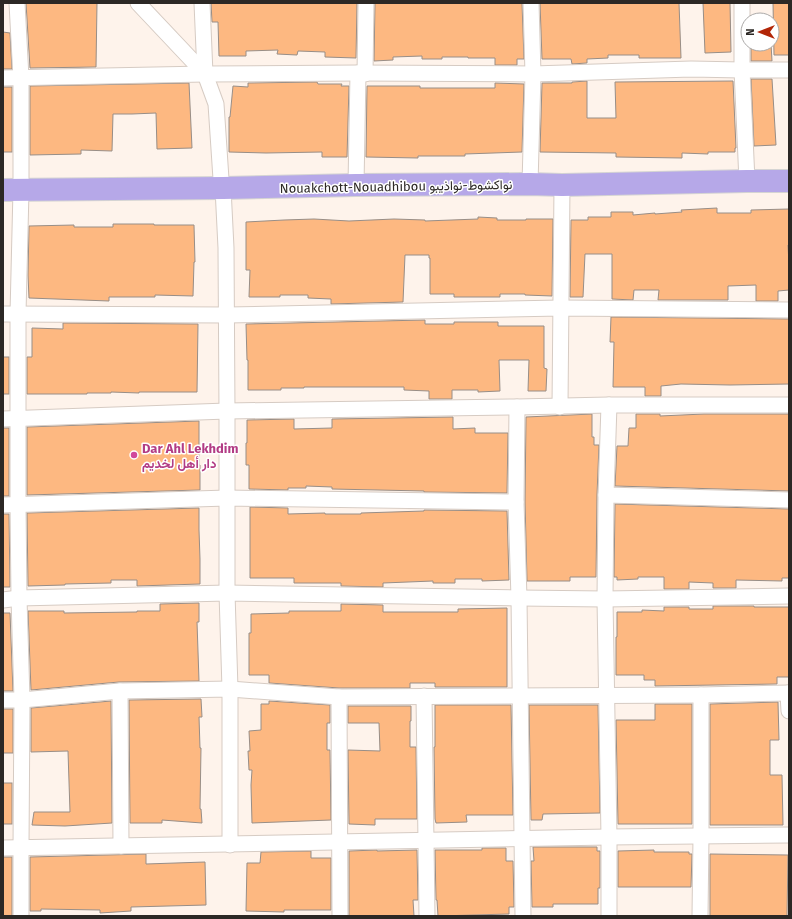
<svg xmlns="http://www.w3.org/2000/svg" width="792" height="919" font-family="'Fira Sans',Vazirmatn,sans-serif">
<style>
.building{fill:#fdb881;stroke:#988e87}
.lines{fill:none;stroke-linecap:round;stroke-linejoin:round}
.minor-casing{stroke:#d6cbc3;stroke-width:17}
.trunk-casing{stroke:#d5d4d3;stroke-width:24}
.minor{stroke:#fff;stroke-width:15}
.trunk{stroke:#b6a8e8;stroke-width:22}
.hotel-dot{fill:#d1479c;stroke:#fff;stroke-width:1.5}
.labels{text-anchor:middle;stroke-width:3;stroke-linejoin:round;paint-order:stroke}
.street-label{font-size:13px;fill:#2c2825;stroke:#fff}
.hotel-label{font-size:13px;font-weight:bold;fill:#b23c85;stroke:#fff;text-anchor:start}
</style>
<rect width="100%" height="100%" fill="#fef3eb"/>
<g class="building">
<path d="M 26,3 L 97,3 L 96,67 L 30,68 Z"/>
<path d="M 211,3 L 357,3 L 356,58 L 325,57 L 325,52 L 298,51 L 297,55 L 277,54 L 278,50 L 246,51 L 246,56 L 219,56 L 218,22 L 212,22 Z"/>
<path d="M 375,3 L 522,3 L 524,59 L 517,59 L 517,65 L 495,65 L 495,58 L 468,58 L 468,57 L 442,57 L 442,59 L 422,59 L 422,56 L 393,57 L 393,60 L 374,61 Z"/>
<path d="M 540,3 L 679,3 L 681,58 L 639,58 L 639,55 L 608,55 L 608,58 L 587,59 L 587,63 L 572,64 L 571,59 L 542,59 Z"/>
<path d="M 703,3 L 730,3 L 731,52 L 705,53 Z"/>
<path d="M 773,3 L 789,3 L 789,55 L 774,55 Z"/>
<path d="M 3,32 L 10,33 L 12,69 L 3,69 Z"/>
<path d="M 751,44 L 771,44 L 772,61 L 751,61 Z"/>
<path d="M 751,79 L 772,79 L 776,145 L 754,146 Z"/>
<path d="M 587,81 L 587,118 L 616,118 L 615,82 L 733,81 L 736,148 L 735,148 L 735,152 L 708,152 L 708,154 L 682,153 L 682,158 L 616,157 L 616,153 L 540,152 L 542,83 L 572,83 L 572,82 Z"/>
<path d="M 317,82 L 318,84 L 342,84 L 341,86 L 349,86 L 347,157 L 322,157 L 322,152 L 266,153 L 229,152 L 229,117 L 230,117 L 233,86 L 248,87 L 248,83 Z"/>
<path d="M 189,83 L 192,148 L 157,149 L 156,113 L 132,114 L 113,114 L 112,151 L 81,150 L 81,154 L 30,155 L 30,86 Z"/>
<path d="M 495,83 L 524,84 L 522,152 L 465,154 L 465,156 L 418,156 L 418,158 L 366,157 L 367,86 L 420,86 L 420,88 L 495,88 Z"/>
<rect x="3" y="87" width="9" height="65"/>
<path d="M 717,208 L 717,213 L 751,213 L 751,210 L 789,209 L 789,245 L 788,245 L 789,264 L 789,290 L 778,291 L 778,301 L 756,301 L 756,285 L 728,286 L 728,300 L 658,300 L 659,290 L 634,290 L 633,300 L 612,299 L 612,254 L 585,254 L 583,297 L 570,297 L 571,220 L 588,220 L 588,217 L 611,217 L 611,212 L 633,212 L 633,215 L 655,213 L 655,214 L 682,212 L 681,210 Z"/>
<path d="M 478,217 L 497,218 L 497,220 L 526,220 L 526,219 L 553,219 L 552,296 L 525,295 L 525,294 L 500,294 L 500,297 L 454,297 L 454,294 L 430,294 L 430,258 L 429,258 L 429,255 L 405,255 L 403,302 L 331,304 L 331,299 L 308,298 L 308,295 L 280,295 L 280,297 L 249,297 L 250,270 L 246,270 L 246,222 L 284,220 L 314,219 L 349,221 L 394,219 L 425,220 L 425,221 L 478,219 Z"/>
<path d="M 113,224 L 154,224 L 154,225 L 194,225 L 195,262 L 194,262 L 193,296 L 155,295 L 155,297 L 109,297 L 109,301 L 29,298 L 28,275 L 29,226 L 74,225 L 74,227 L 113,227 Z"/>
<path d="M 611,317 L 789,319 L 789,384 L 730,385 L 681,384 L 661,386 L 661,396 L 645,396 L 645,387 L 613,387 L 614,342 L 610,342 Z"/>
<path d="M 425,320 L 425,324 L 454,324 L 454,322 L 498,322 L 498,326 L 544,326 L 544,368 L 547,369 L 546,391 L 528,391 L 529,360 L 499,360 L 500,391 L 478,392 L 478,390 L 452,390 L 452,399 L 429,399 L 429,391 L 404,390 L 404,387 L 304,387 L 304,388 L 281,388 L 281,390 L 248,390 L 248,360 L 247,360 L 246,324 Z"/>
<path d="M 63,323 L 198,324 L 197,392 L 139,392 L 139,393 L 111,392 L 111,393 L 87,393 L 87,394 L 27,394 L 27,357 L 32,357 L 32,328 L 63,329 Z"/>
<rect x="3" y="357" width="6" height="37"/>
<path d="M 592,414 L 592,437 L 594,437 L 594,445 L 599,445 L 597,495 L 596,577 L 570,577 L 570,581 L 527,581 L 525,502 L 526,417 Z"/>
<path d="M 636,414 L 660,414 L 660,416 L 704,414 L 789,414 L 789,491 L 615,486 L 617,446 L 628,446 L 629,428 L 636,428 Z"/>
<path d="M 453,417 L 453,429 L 475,428 L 475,433 L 508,433 L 507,493 L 424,492 L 424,491 L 332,489 L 332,487 L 306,486 L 306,488 L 288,488 L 288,490 L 249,489 L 249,465 L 246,465 L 246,443 L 247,443 L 247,420 L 294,419 L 294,429 L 332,428 L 332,419 Z"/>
<path d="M 199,421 L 199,465 L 200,465 L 200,490 L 27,495 L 27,427 Z"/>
<rect x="3" y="428" width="6" height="68"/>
<path d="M 615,504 L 789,509 L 789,578 L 782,578 L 782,581 L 736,580 L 736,588 L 713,588 L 713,583 L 689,582 L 689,589 L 664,589 L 664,577 L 638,577 L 638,579 L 617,580 L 617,577 L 614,577 Z"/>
<path d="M 250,507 L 288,508 L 288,514 L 325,513 L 325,514 L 361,514 L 361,513 L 424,511 L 424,510 L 507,511 L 509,580 L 482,581 L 482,579 L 455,579 L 455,583 L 433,583 L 433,581 L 383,583 L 383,587 L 341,586 L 341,583 L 294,583 L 294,578 L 250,578 Z"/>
<path d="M 199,508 L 199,530 L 200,559 L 200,584 L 137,586 L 137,580 L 111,580 L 111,583 L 65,584 L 65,585 L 28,586 L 27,513 Z"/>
<path d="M 3,514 L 9,514 L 10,587 L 3,587 Z"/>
<path d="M 199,603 L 199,622 L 197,622 L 199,681 L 119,682 L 31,690 L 28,611 L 64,611 L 64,613 L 137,612 L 137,611 L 160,611 L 160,604 Z"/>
<path d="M 341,604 L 383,605 L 383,612 L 458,612 L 458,609 L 507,608 L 507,687 L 435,687 L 435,683 L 410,683 L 410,688 L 339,688 L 269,683 L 269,675 L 249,675 L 249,633 L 251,633 L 251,614 L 289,613 L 289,611 L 341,611 Z"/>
<path d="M 713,606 L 754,606 L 754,607 L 789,607 L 789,677 L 777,677 L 777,684 L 655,686 L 655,680 L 644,680 L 644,675 L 616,675 L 616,637 L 617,637 L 617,612 L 642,612 L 642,610 L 664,611 L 664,607 L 689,607 L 689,609 L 713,609 Z"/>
<path d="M 3,613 L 10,613 L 13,691 L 3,691 Z"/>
<path d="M 201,699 L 202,717 L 199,717 L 200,748 L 201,748 L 200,809 L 201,809 L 202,823 L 162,820 L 162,823 L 130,823 L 129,700 Z"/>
<path d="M 111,701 L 112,823 L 65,826 L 32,825 L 34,812 L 70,812 L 68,751 L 31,752 L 31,708 Z"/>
<path d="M 269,701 L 330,705 L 330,723 L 327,723 L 327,750 L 330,750 L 331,820 L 252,823 L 251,785 L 252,770 L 249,770 L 248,751 L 250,751 L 249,731 L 261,730 L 261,704 L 269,704 Z"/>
<path d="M 778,702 L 779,740 L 770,740 L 770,775 L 782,775 L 783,825 L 710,825 L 710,704 Z"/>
<path d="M 655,704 L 692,704 L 692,824 L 618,824 L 616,720 L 655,720 Z"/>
<path d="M 435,705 L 511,705 L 513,815 L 466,815 L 467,822 L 436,823 L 435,819 L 434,747 L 435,747 Z"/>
<path d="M 529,705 L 598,705 L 600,813 L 543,814 L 542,820 L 531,820 Z"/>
<path d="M 348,706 L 411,706 L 411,721 L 410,721 L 410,747 L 416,747 L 417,819 L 375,819 L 375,825 L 349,824 L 348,750 L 380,751 L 379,723 L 348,723 Z"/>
<rect x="3" y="709" width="10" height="44"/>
<rect x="3" y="783" width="9" height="41"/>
<path d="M 533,847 L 597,847 L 597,851 L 600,851 L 600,888 L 598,888 L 598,904 L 553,904 L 553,907 L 532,907 L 531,861 L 534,861 Z"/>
<path d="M 482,848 L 506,848 L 506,861 L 513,861 L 514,907 L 509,907 L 509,914 L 438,916 L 437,900 L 436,900 L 435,850 L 482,850 Z"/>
<path d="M 377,850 L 377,851 L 417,850 L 418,900 L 413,900 L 414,916 L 349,916 L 349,851 Z"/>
<path d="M 654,850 L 654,852 L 689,852 L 689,854 L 692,854 L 691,887 L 618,887 L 618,851 Z"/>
<path d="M 311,851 L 311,858 L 331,858 L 331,910 L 284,910 L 284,912 L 246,911 L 247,863 L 260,863 L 261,852 Z"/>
<path d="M 146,854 L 146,864 L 205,862 L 206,905 L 131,907 L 131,911 L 100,913 L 100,910 L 41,909 L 41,911 L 30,911 L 30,857 Z"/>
<path d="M 710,854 L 788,855 L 787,916 L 710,916 Z"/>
<rect x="3" y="857" width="9" height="59"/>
</g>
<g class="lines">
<g class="minor-casing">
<g id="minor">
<path d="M 17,3 L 21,78 L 21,190 L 18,314 L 18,504 L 19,598 L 22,700 L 21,848 L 21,916"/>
<path d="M 138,3 L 205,74"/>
<path d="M 202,3 L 205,74 L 216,104 L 221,179 L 223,188 L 226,248 L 227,411 L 227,593 L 230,689 L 230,845"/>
<path d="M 742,3 L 742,70 L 747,181"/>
<path d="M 365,74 L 366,3"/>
<path d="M 3,78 L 205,74 L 358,73 L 533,74 L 691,69 L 742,70 L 789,70"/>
<path d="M 530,184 L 533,74 L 531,3"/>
<path d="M 356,185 L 358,73"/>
<path d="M 3,314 L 227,315 L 561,308 L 789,310"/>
<path d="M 517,407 L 516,502 L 519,598 L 523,916"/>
<path d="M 560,407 L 562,185"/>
<path d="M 3,419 L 227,411 L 517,407 L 609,405 L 789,405"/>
<path d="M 606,495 L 789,500"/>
<path d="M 3,505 L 227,498 L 516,502"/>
<path d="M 3,600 L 19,598 L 227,593 L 519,598 L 605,599 L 789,596"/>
<path d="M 120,691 L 121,846"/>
<path d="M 788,693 L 789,711"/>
<path d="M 424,696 L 427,916"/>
<path d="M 339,697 L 340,916"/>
<path d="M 3,700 L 22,700 L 120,691 L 230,689 L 339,697 L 701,695 L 789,693"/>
<path d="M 3,848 L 609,837 L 789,835"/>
<path d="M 609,916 L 609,837 L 605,599 L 606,495 L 609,405"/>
<path d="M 700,916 L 701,836 L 701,695"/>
</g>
</g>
<g class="trunk-casing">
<path id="trunk" d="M 3,190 L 223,188 L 356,185 L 530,184 L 562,185 L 747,181 L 789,181"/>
</g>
<use href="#minor" class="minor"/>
<use href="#trunk" class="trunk"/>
</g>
<circle class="hotel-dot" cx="134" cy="455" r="4"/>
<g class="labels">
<g class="street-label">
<text transform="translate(396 186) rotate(-1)" y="5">Nouakchott-Nouadhibou نواكشوط-نواذيبو</text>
</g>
<g class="hotel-label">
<text x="142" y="453">Dar Ahl Lekhdim<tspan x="142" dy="15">دار أهل لخديم</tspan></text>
</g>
</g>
<rect width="792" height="919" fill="none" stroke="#2c2825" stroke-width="8"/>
<g transform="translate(760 32) rotate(270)"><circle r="19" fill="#ffffff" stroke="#aba9a8"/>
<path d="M0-3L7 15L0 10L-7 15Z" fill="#b22607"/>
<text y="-6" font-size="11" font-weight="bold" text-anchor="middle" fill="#2c2825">N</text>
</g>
</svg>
